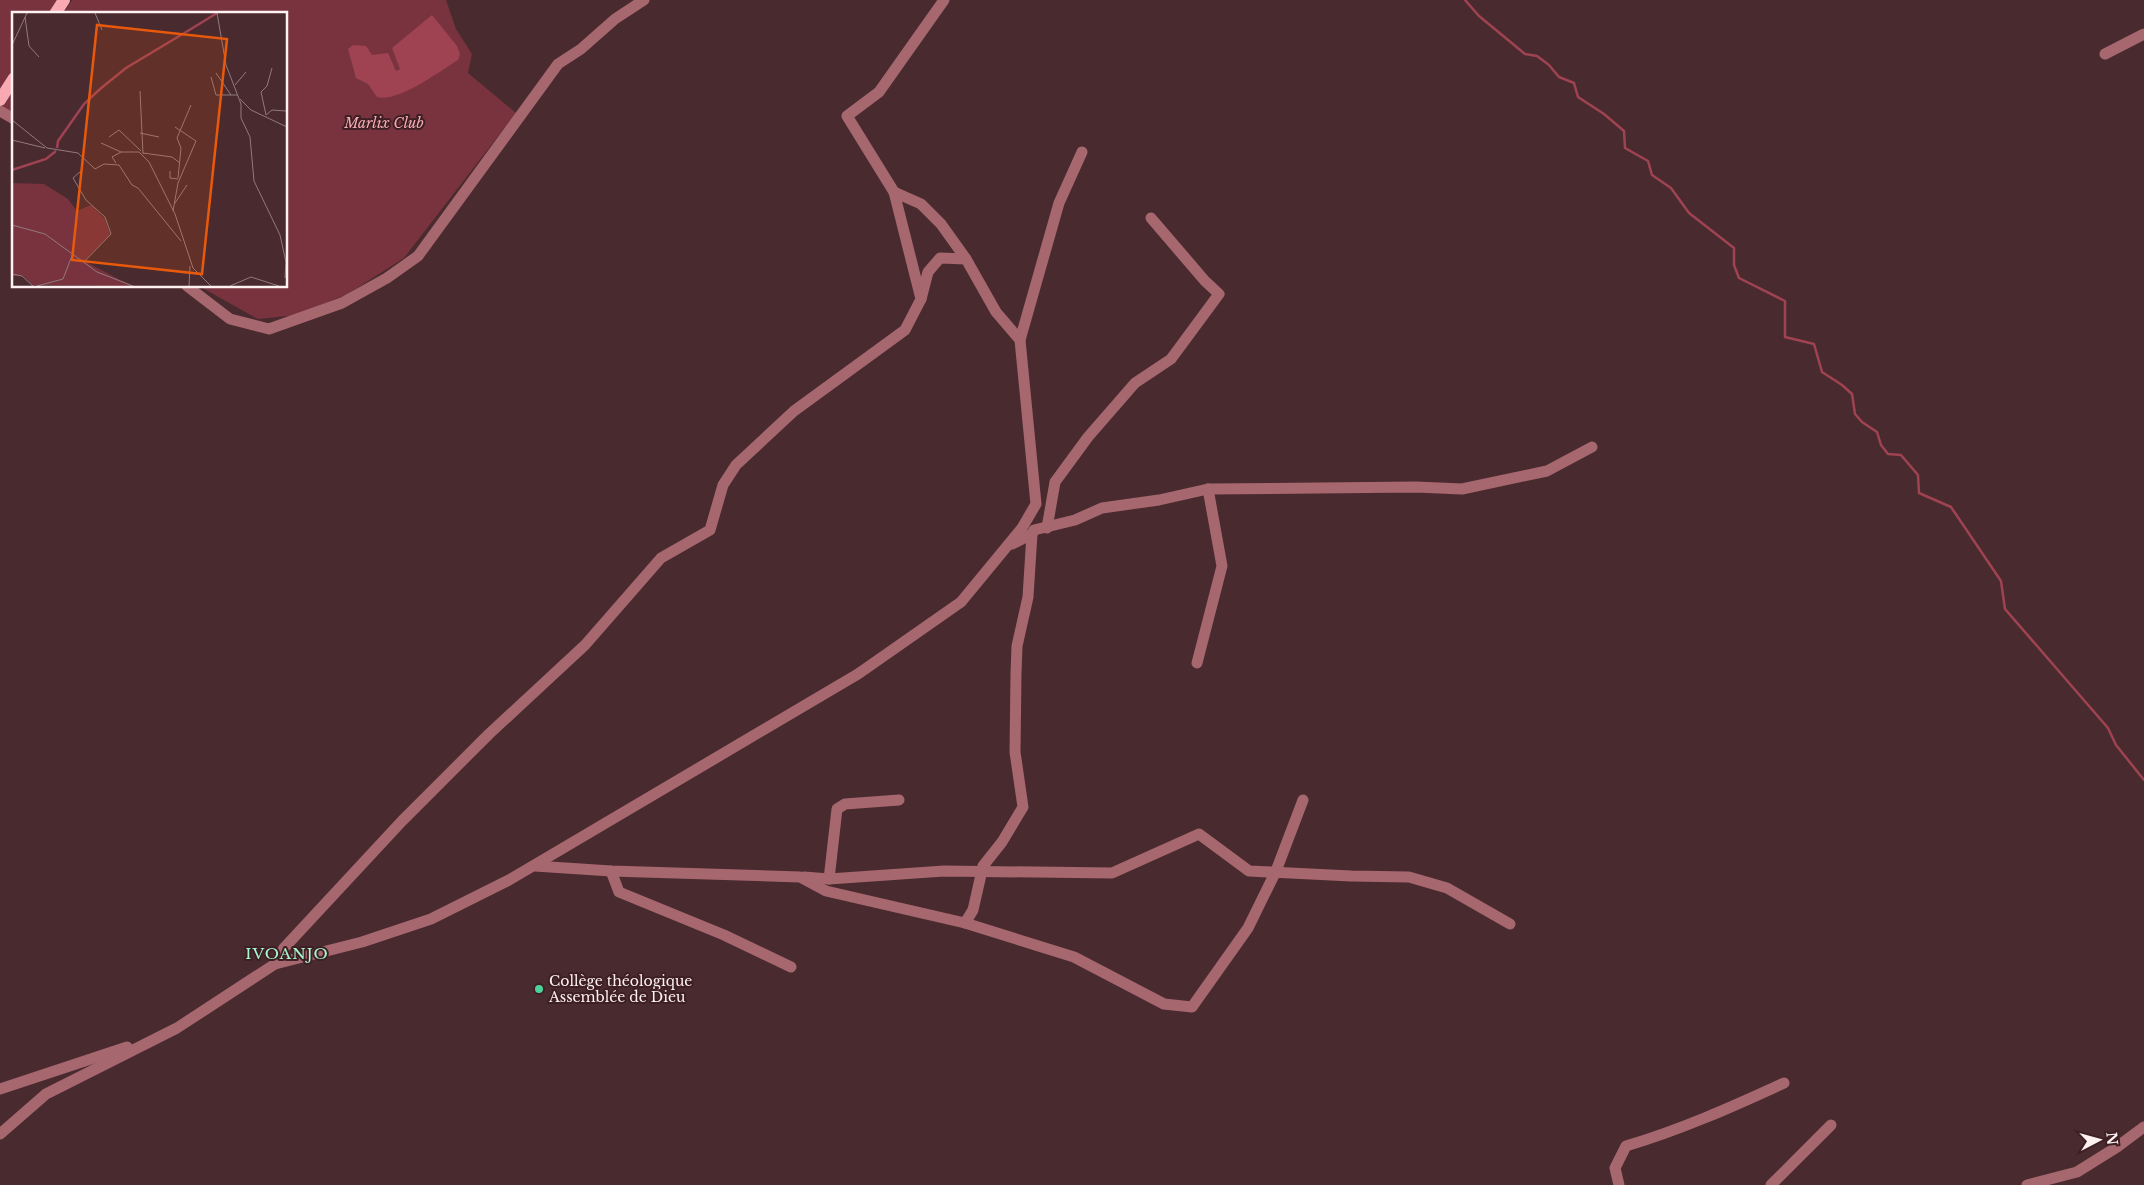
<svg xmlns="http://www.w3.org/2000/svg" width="2144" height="1185" font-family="'Libre Baskerville',serif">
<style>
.green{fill:#78333e}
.water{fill:#9f4353}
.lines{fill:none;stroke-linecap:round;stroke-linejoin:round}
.stream{stroke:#9f4353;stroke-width:2.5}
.minor{stroke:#a6676f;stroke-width:11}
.major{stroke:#f8a9b2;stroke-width:12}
.poi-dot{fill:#4cd39b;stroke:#3e2024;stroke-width:2}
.labels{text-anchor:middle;stroke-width:4;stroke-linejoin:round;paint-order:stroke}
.park-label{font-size:14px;font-style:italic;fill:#f9abb4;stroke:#3e2024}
.poi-label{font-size:14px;fill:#fdf1f2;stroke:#3e2024;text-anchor:start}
.neighbourhood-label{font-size:15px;letter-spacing:1px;fill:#a6fad0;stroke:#3e2024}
.inset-river{fill:none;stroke:#9f4353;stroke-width:2.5}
.inset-road{fill:none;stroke:#917a7c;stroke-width:1}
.view{fill:#e8590c;fill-opacity:0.15;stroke:#e8590c;stroke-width:2.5}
.inset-edge{fill:none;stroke:#fdf1f2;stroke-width:2.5}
</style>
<rect width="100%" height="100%" fill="#492a2e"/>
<g class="green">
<path d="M 0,0 L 64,0 L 55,14 L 14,14 L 14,78 L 0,100 Z"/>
<path d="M 72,0 L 446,0 L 456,29 L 472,54 L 468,73 L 516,113 L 404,258 L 346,295 L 297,315 L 258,319 L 199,286 L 286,286 L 286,14 L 63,14 Z"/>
<path d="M 14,89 L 14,113 L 2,107 Z"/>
</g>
<path class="water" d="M 432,15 L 457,46 L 460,54 L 458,60 C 440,71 398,103 377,97 L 368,84 L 356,78 L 348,49 L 353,45 L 366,46 L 372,55 L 388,53 L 396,71 L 400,69 L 392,48 Z"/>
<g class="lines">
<path class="stream" d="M 1465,0 L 1479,16 L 1525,54 L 1537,56 L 1549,65 L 1559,77 L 1574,83 L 1578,97 L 1604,114 L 1624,131 L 1625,148 L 1648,161 L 1652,175 L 1671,188 L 1689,213 L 1734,248 L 1734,265 L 1739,278 L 1785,301 L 1785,337 L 1814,344 L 1822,372 L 1842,385 L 1852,394 L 1855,414 L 1862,422 L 1877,432 L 1881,445 L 1888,454 L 1901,455 L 1918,475 L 1919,493 L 1951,507 L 2001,581 L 2005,609 L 2108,728 L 2116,745 L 2144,780"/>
<g class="minor">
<path d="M 2105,54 L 2144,34"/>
<path d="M 0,111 L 14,119"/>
<path d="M 894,192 L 921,204 L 941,224 L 966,259"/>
<path d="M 187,286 L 230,319 L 269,329 L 342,303 L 387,278 L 418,256 L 558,64 L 581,49 L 615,19 L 644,0"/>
<path d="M 1020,340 L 1059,203 L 1082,152"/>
<path d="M 1047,528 L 1055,482 L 1088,437 L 1135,383 L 1171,359 L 1219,294 L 1205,281 L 1151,218"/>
<path d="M 1012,544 L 1032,534 L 1034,530 L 1075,520 L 1102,508 L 1159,500 L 1208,489 L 1416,487 L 1462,489 L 1547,471 L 1592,447"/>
<path d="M 1197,663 L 1222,566 L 1208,489"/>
<path d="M 535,866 L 611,871 L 800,877 L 826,891 L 965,923 L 1074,957 L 1164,1004 L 1192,1007 L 1248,928 L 1276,871 L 1303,800"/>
<path d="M 611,871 L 619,892 L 724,935 L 791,967"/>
<path d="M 804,877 L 829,879 L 944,871 L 1112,873 L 1199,834 L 1249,871 L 1351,876 L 1409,877 L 1447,888 L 1510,924"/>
<path d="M 829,879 L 837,809 L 845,804 L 899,800"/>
<path d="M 965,923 L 973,910 L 983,866 L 1002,842 L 1023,807 L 1015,752 L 1016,673 L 1017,646 L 1028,597 L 1032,534"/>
<path d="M 275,964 L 284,948 L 402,821 L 489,734 L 585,645 L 661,558 L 710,530 L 723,485 L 736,465 L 794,411 L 905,330 L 921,299 L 894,192 L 847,116 L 879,92 L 944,0"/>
<path d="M 0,1089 L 127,1047"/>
<path d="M 0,1134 L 46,1094 L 177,1028 L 275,964 L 362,942 L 431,919 L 509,880 L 858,674 L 961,602 L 1022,528 L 1036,504 L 1020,340 L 996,312 L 966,259 L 940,258 L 928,272 L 921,299"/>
<path d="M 1619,1185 L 1615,1168 L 1626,1146 C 1680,1130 1732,1107 1784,1083"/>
<path d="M 1771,1185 L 1831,1125"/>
<path d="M 2027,1185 L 2077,1172 L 2117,1147 L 2144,1127"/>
</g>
<g class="major">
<path d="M 55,14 L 64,0"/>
<path d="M 0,100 L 14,78"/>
</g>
</g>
<circle class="poi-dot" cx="539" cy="989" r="5"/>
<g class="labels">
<g class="park-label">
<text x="384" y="128">Marlix Club</text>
</g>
<g class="poi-label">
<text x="549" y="986">Collège théologique<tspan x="549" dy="16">Assemblée de Dieu</tspan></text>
</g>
<g class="neighbourhood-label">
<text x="287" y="959">IVOANJO</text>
</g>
</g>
<g transform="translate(12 12)">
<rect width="275" height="275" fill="#492a2e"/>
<path d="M 0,171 L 32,172 L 56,187 L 65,199 L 79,193 L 93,207 L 98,223 L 72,249 L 120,274 L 21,273 L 11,264 L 0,264 Z" fill="#78333e"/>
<path class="inset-river" d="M 179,17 L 205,1M 45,136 L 46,129 L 72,92 L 88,77 L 114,56 L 179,17M 0,158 L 34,147 L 44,139"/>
<path class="inset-road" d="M 83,1 L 90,18M 205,1 L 214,53 L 229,92 L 229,106 L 238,125 L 242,169 L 268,223 L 274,250 L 273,266M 13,5 L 17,34 L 27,45M 0,33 L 15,1M 260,56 L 255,74 L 249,80 L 254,103 L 260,98 L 274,99 L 275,97M 204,61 L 219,83M 199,65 L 204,83 L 225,83M 223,73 L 234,60M 128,79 L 131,142M 228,87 L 239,98 L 275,115M 0,108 L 35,136 L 66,141 L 83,157 L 92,152 L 107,153 L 120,173 L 126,176 L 169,229M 128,121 L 147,125M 97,125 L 107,118 L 129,139M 0,128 L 33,136M 89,131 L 109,140M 131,141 L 160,145 L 168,151M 104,151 L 100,145 L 109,140 L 127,140 L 137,150 L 163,202 L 181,256 L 199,274M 69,159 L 61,166 L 74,188 L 93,205 L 99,222 L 72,250M 158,159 L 158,166 L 166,167M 166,166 L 169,136 L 165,126 L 179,93M 163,191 L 175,173M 161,199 L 166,171 L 184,129 L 163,115M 0,213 L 33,222 L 85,260 L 121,274M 0,262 L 10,264 L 21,274M 25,274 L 51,267 L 61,241M 177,274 L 178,254M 218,274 L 239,265 L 267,274"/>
<path class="view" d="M 85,13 L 215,27 L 190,262 L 60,248 Z"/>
<rect width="275" height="275" class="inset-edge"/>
</g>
<g transform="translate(2099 1140) rotate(84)" stroke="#3e2024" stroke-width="4" paint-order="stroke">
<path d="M0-4L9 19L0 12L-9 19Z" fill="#fdf1f2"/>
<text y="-8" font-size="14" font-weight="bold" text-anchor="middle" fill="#fdf1f2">N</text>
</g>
</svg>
